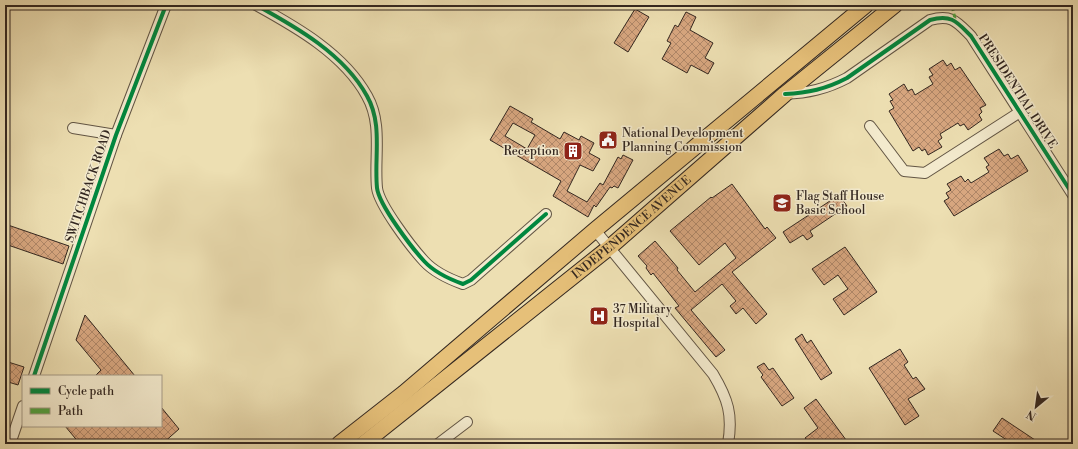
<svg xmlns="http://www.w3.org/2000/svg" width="1078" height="449" font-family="'Libre Bodoni',serif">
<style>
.building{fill:url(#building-cross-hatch);stroke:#332720;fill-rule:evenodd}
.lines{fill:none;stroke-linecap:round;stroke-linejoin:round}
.minor-casing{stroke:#625544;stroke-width:12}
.highway-casing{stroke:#332720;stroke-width:17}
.minor{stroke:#f3eacd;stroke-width:10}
.highway{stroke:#e6c079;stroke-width:15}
.quiet{stroke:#52a341;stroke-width:3;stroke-dasharray:6 3;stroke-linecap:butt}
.cycleway-casing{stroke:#f3eacd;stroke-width:6}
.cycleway{stroke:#00873e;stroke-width:4}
.labels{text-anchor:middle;stroke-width:3;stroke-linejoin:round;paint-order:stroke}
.street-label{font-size:12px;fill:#332720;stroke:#f3eacd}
.poi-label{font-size:12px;fill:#332720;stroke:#f3eacd;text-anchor:start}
</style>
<defs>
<pattern id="building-cross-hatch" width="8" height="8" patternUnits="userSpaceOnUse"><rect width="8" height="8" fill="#d7a67f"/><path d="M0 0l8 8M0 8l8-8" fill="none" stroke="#af8768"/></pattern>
</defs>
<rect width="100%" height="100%" fill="#eddfb2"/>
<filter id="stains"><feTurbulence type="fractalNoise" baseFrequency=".005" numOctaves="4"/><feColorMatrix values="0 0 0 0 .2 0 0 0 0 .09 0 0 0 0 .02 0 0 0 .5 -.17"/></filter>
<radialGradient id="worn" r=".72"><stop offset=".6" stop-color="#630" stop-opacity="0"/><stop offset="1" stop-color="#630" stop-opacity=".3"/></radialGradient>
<g class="building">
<path d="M 635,9 L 649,17 L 628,52 L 614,43 Z"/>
<path d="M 686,12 L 696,17 L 690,30 L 713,43 L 705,58 L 714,63 L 708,74 L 691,65 L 687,73 L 662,59 L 671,43 L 667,41 L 675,25 L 678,27 Z"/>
<path d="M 943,60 L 947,66 L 951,63 L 955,70 L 960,67 L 986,105 L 980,108 L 982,112 L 979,115 L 982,120 L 968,130 L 964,124 L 960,126 L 958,123 L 940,134 L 942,138 L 938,141 L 942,147 L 928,155 L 925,149 L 922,151 L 919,147 L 913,151 L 889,111 L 894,108 L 890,101 L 893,100 L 889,94 L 904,84 L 908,91 L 912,89 L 915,95 L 933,84 L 929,77 L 933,75 L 929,69 Z"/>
<path d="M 510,106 L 533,119 L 531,122 L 560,139 L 564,132 L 579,140 L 581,136 L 594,143 L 589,153 L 600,159 L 593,171 L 580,165 L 567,191 L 587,202 L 600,183 L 603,185 L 618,157 L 621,159 L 623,155 L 633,160 L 618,188 L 614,186 L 612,188 L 610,187 L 596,207 L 594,205 L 588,217 L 553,196 L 561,181 L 490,140 ZM 513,123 L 535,135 L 527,149 L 505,136 Z"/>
<path d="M 999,149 L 1004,156 L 1008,154 L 1011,159 L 1018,155 L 1028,171 L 954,216 L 944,201 L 949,198 L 946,193 L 951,190 L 947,184 L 961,176 L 965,182 L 968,179 L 971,183 L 989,172 L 986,167 L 989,165 L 984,158 Z"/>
<path d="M 732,184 L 765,229 L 767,227 L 776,238 L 732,272 L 767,314 L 756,324 L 743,308 L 736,314 L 730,306 L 736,301 L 722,284 L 691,310 L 725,350 L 716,357 L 675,308 L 679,306 L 653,273 L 651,275 L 646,268 L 647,266 L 638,256 L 655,241 L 678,268 L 677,270 L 695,292 L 736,258 L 725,243 L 699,265 L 670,231 L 711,197 L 712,198 Z"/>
<path d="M 839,195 L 847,206 L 810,231 L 813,236 L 807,240 L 803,235 L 790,243 L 783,232 Z"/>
<path d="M 5,224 L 69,246 L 63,264 L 5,244 Z"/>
<path d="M 845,247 L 877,292 L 844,315 L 833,299 L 848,289 L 838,275 L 824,285 L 812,269 Z"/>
<path d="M 85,315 L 126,365 L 135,376 L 95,376 L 101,370 L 76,340 Z"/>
<path d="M 802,334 L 807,343 L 811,340 L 832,373 L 821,380 L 795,339 Z"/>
<path d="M 900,349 L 908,362 L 904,365 L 913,379 L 916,377 L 925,389 L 908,399 L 919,416 L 905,425 L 869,368 Z"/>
<path d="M 5,361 L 24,367 L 18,385 L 5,381 Z"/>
<path d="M 764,363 L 769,370 L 773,368 L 794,398 L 782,406 L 761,377 L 763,375 L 757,367 Z"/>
<path d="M 816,399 L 849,444 L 830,444 L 826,439 L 819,444 L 809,444 L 805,438 L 818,428 L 804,408 Z"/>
<path d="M 161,407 L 179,429 L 162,444 L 80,444 L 65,426 L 161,426 Z"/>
<path d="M 1002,418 L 1041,444 L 1013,444 L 993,431 Z"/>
</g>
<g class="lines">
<g class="minor-casing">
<g id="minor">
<path d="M 256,5 C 296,27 344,54 367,96 C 383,124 374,157 377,188 C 379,205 412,248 424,261 C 434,272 449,279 463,284 L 471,280 L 546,214"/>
<path d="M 785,94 C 808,93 826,89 847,78 L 930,20 C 952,14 957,22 971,36 L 1073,195"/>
<path d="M 870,126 L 904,171 L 925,173 L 1020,112"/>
<path d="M 73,128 L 116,135"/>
<path d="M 595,230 L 713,374 C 728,399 733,415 728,444"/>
<path d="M 34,376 L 116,135 L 166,5"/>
<path d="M 10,444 L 23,406"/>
<path d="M 438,444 L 467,422"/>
</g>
</g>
<g class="highway-casing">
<g id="highway">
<path d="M 339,444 L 404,393 L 595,230 L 866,5"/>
<path id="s1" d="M 363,444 L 610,247 L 785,94 L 895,5"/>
</g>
</g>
<use href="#minor" class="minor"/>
<use href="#highway" class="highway"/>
<path class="quiet" d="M 952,5 L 955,19"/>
<g class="cycleway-casing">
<g id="cycleway">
<path d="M 256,5 C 296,27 344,54 367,96 C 383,124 374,157 377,188 C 379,205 412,248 424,261 C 434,272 449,279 463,284 L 471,280 L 546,214"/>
<path d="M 785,94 C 808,93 826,89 847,78 L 930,20 C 952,14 957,22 971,36 L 1073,195"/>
<path d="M 34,376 L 116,135 L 166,5"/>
</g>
</g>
<use href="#cycleway" class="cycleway"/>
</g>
<defs>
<g id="civic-square" transform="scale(1)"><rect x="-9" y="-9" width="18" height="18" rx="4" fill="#8f2418" stroke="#f3eacd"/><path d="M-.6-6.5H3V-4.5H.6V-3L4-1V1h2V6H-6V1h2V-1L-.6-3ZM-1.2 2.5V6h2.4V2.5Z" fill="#fff"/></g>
<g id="building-square" transform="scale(1)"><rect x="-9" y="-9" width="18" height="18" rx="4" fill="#8f2418" stroke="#f3eacd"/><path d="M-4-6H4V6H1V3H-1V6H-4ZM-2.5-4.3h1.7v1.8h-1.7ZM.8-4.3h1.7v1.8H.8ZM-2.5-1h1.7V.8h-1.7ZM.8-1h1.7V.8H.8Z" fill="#fff"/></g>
<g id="school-square" transform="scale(1)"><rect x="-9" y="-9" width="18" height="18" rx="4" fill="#8f2418" stroke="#f3eacd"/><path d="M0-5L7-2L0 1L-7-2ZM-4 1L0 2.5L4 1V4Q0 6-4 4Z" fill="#fff"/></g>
<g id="hospital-square" transform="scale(1)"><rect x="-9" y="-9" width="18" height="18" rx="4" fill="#8f2418" stroke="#f3eacd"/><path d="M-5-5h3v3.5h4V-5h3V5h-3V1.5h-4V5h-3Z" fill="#fff"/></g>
</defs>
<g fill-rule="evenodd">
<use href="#civic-square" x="608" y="140"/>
<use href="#building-square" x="573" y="151"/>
<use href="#school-square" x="782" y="203"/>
<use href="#hospital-square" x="599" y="316"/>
</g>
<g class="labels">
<g class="street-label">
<text transform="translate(1018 91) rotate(57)" y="4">PRESIDENTIAL DRIVE</text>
<text transform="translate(88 186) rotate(-71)" y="4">SWITCHBACK ROAD</text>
<text dy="4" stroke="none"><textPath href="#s1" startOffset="345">INDEPENDENCE AVENUE</textPath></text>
</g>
<g class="poi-label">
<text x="622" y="137">National Development<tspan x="622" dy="14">Planning Commission</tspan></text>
<text x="559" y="155" text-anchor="end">Reception</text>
<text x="796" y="200">Flag Staff House<tspan x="796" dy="14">Basic School</tspan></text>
<text x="613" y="313">37 Military<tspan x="613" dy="14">Hospital</tspan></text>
</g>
</g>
<rect width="1078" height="449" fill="none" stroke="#eddfb2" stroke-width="20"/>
<rect x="6" y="6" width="1066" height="437" fill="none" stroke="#332720" stroke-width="2"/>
<rect x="10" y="10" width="1058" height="429" fill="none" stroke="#332720"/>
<rect x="22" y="375" width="140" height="52" fill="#f3eacd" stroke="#a69c88"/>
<rect x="30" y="388" width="20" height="6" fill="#00873e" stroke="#a69c88"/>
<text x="58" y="395" font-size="12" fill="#332720">Cycle path</text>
<rect x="30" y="408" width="20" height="6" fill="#52a341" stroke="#a69c88"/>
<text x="58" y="415" font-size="12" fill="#332720">Path</text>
<g transform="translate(1036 407) rotate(209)" stroke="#f3eacd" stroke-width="3" paint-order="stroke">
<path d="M0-3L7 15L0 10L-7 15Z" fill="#332720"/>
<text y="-6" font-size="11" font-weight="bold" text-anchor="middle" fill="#332720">N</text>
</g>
<rect width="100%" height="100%" filter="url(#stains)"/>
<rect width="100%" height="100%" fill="url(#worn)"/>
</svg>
